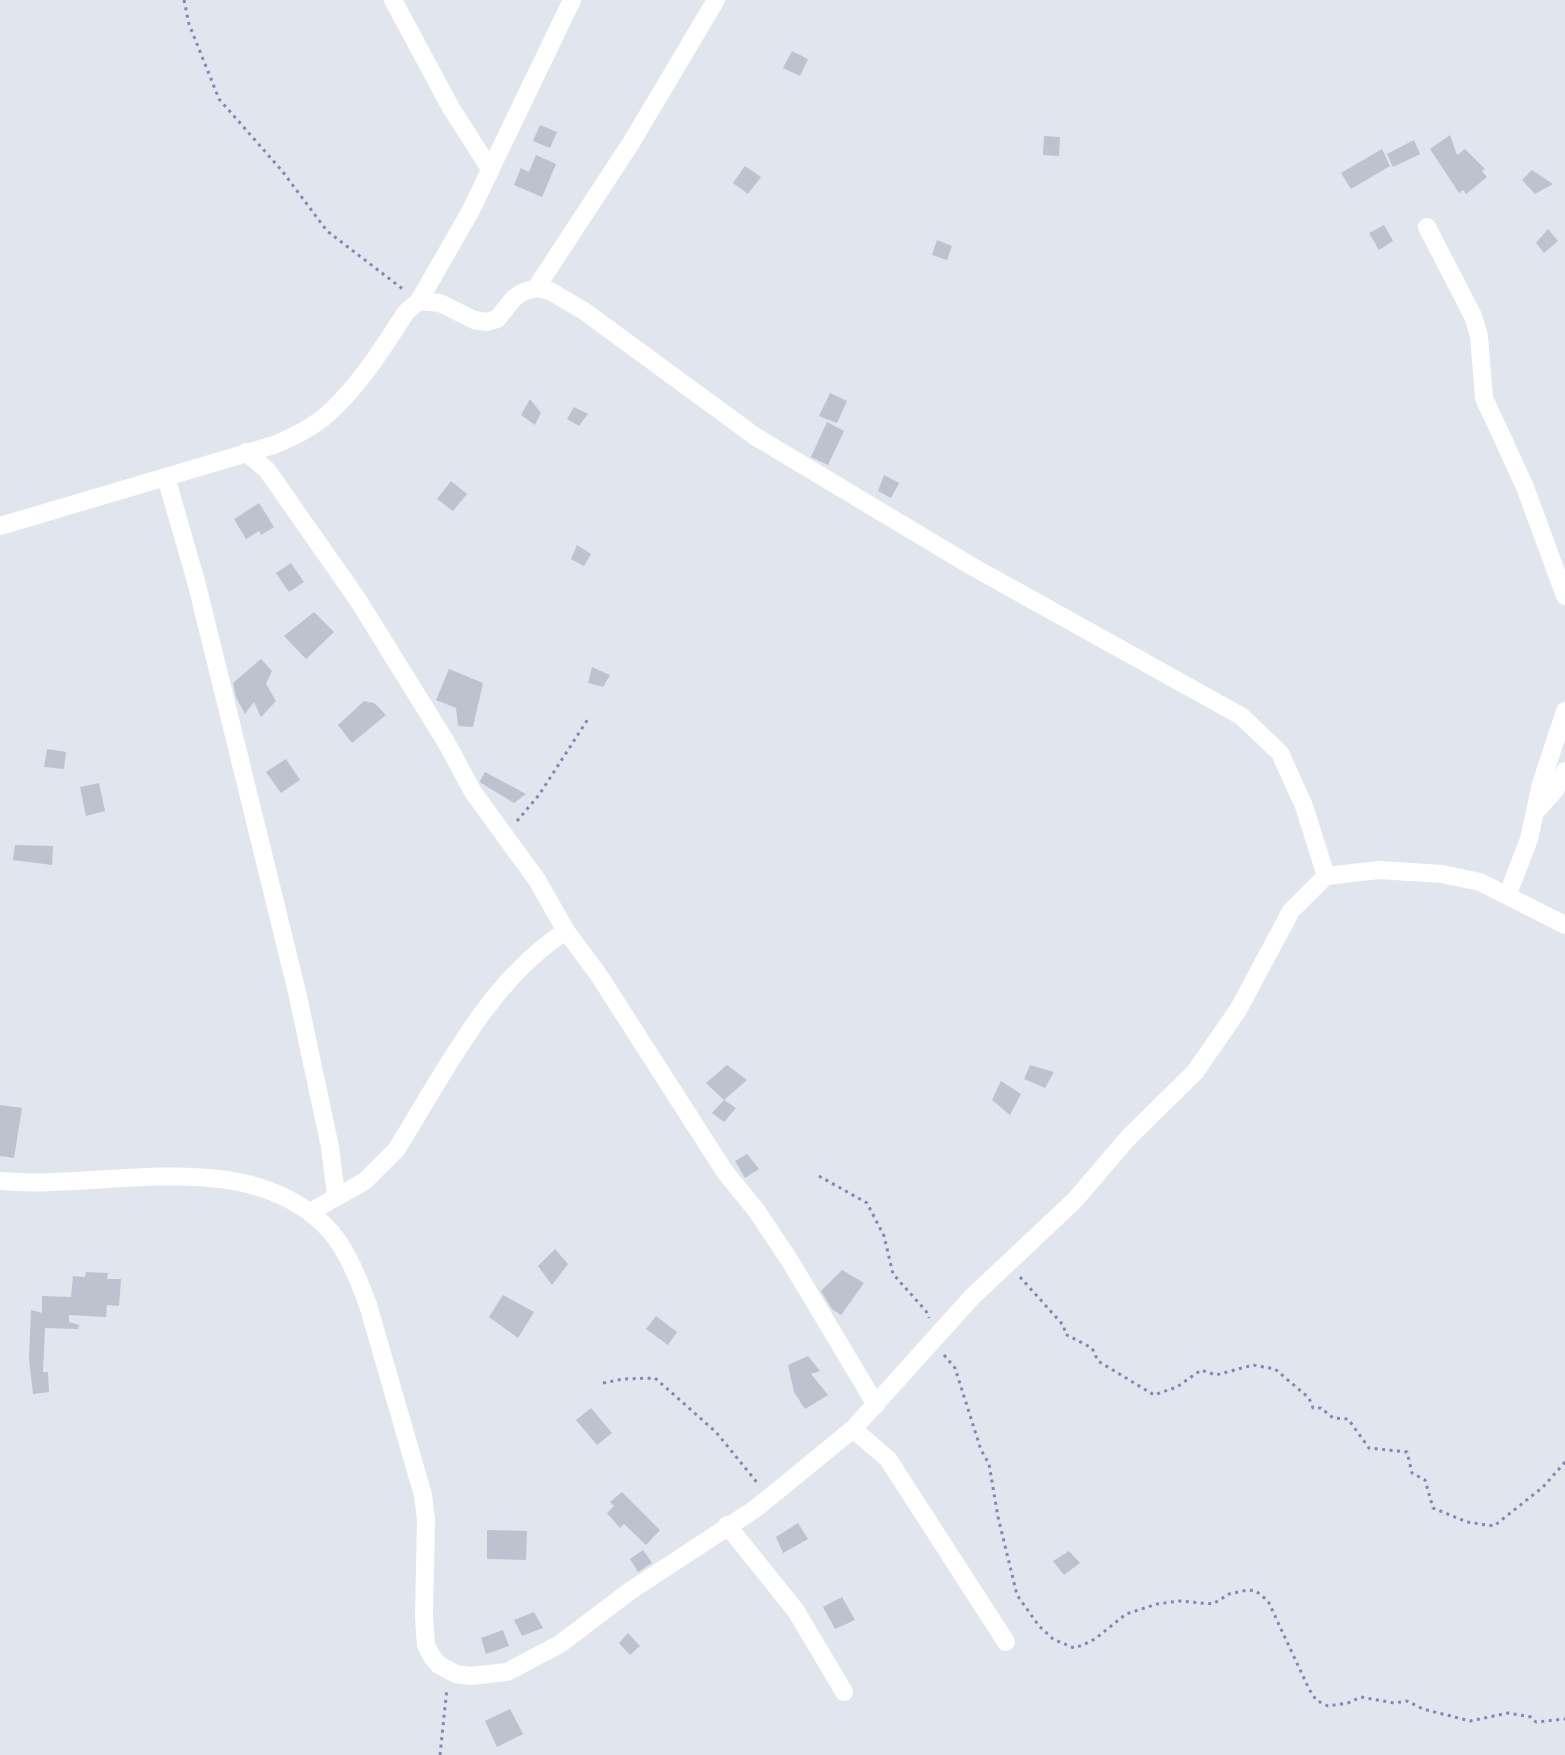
<svg xmlns="http://www.w3.org/2000/svg" width="1565" height="1755" font-family="Arial,sans-serif">
<style>
.building{fill:#bcc2ce}
.lines{fill:none;stroke-linecap:round;stroke-linejoin:round}
.path{stroke:#7e8ab4;stroke-width:3;stroke-dasharray:3 4.5;stroke-linecap:butt}
.street{stroke:#fff;stroke-width:18}
</style>
<rect width="100%" height="100%" fill="#e1e5ed"/>
<g class="building">
<path d="M 792,51 L 808,59 L 800,76 L 783,68 Z"/>
<path d="M 540,125 L 557,132 L 550,148 L 533,141 Z"/>
<path d="M 1450,135 L 1457,155 L 1465,149 L 1485,169 L 1482,171 L 1487,177 L 1466,194 L 1463,190 L 1459,193 L 1430,149 Z"/>
<path d="M 1044,136 L 1060,137 L 1059,156 L 1043,155 Z"/>
<path d="M 1414,140 L 1420,154 L 1393,167 L 1387,154 Z"/>
<path d="M 1382,149 L 1390,166 L 1351,189 L 1341,173 Z"/>
<path d="M 536,155 L 556,164 L 542,197 L 514,185 L 521,168 L 529,172 Z"/>
<path d="M 745,166 L 761,177 L 748,194 L 733,183 Z"/>
<path d="M 1532,170 L 1553,184 L 1535,194 L 1522,180 Z"/>
<path d="M 1384,225 L 1393,241 L 1379,250 L 1369,233 Z"/>
<path d="M 1548,229 L 1558,241 L 1544,253 L 1536,243 Z"/>
<path d="M 937,240 L 952,246 L 947,260 L 932,255 Z"/>
<path d="M 830,393 L 847,401 L 837,423 L 819,416 Z"/>
<path d="M 530,399 L 541,413 L 535,425 L 521,415 Z"/>
<path d="M 574,407 L 588,414 L 579,426 L 567,419 Z"/>
<path d="M 827,422 L 844,431 L 828,465 L 811,457 Z"/>
<path d="M 884,475 L 899,483 L 891,498 L 878,491 Z"/>
<path d="M 451,481 L 467,494 L 453,511 L 437,499 Z"/>
<path d="M 259,503 L 274,527 L 261,535 L 259,531 L 246,539 L 234,519 Z"/>
<path d="M 577,545 L 591,554 L 584,566 L 571,559 Z"/>
<path d="M 291,563 L 304,582 L 289,592 L 276,573 Z"/>
<path d="M 314,612 L 334,632 L 306,659 L 284,636 Z"/>
<path d="M 261,659 L 272,671 L 266,684 L 276,701 L 261,717 L 254,702 L 245,714 L 236,697 L 233,683 Z"/>
<path d="M 592,667 L 610,675 L 603,687 L 588,683 Z"/>
<path d="M 449,669 L 483,683 L 473,727 L 458,726 L 456,708 L 436,700 Z"/>
<path d="M 364,701 L 374,703 L 386,715 L 352,743 L 338,725 Z"/>
<path d="M 47,749 L 66,752 L 64,769 L 44,767 Z"/>
<path d="M 286,759 L 300,780 L 281,793 L 266,772 Z"/>
<path d="M 485,772 L 526,794 L 514,803 L 481,783 L 480,781 Z"/>
<path d="M 99,783 L 105,811 L 86,816 L 80,787 Z"/>
<path d="M 15,845 L 53,846 L 52,865 L 13,860 Z"/>
<path d="M 727,1065 L 747,1080 L 724,1100 L 706,1083 Z"/>
<path d="M 1030,1065 L 1054,1072 L 1045,1088 L 1024,1079 Z"/>
<path d="M 1001,1081 L 1021,1094 L 1010,1115 L 992,1100 Z"/>
<path d="M 724,1100 L 736,1108 L 724,1122 L 712,1113 Z"/>
<path d="M 0,1105 L 22,1108 L 14,1158 L 0,1156 Z"/>
<path d="M 747,1154 L 759,1169 L 745,1178 L 735,1161 Z"/>
<path d="M 555,1249 L 568,1264 L 552,1285 L 538,1266 Z"/>
<path d="M 842,1270 L 864,1283 L 841,1315 L 832,1309 L 821,1291 Z"/>
<path d="M 86,1272 L 108,1273 L 107,1279 L 121,1279 L 119,1306 L 107,1305 L 106,1317 L 69,1315 L 69,1322 L 79,1325 L 78,1329 L 45,1328 L 43,1372 L 48,1372 L 49,1392 L 33,1394 L 29,1359 L 31,1310 L 42,1313 L 42,1296 L 71,1297 L 73,1276 L 85,1277 Z"/>
<path d="M 503,1295 L 534,1312 L 518,1338 L 489,1317 Z"/>
<path d="M 656,1316 L 677,1332 L 668,1345 L 646,1329 Z"/>
<path d="M 808,1356 L 820,1371 L 811,1374 L 828,1395 L 805,1409 L 794,1392 L 788,1365 Z"/>
<path d="M 591,1408 L 612,1433 L 597,1445 L 576,1420 Z"/>
<path d="M 622,1492 L 660,1530 L 646,1545 L 624,1524 L 620,1528 L 607,1513 L 614,1506 L 610,1502 Z"/>
<path d="M 798,1523 L 808,1539 L 783,1553 L 776,1537 Z"/>
<path d="M 487,1530 L 527,1531 L 526,1560 L 487,1559 Z"/>
<path d="M 643,1550 L 652,1563 L 638,1572 L 630,1559 Z"/>
<path d="M 1069,1551 L 1080,1563 L 1064,1575 L 1053,1561 Z"/>
<path d="M 842,1597 L 855,1620 L 835,1629 L 823,1607 Z"/>
<path d="M 534,1612 L 543,1628 L 522,1636 L 514,1620 Z"/>
<path d="M 503,1630 L 509,1646 L 486,1654 L 481,1638 Z"/>
<path d="M 628,1633 L 640,1646 L 630,1655 L 619,1643 Z"/>
<path d="M 510,1709 L 523,1734 L 497,1747 L 485,1721 Z"/>
</g>
<g class="lines">
<g class="path">
<path d="M 184,0 L 189,24 L 219,99 L 283,172 L 327,231 L 404,290"/>
<path d="M 517,821 L 539,795 L 588,719"/>
<path d="M 819,1176 L 867,1203 L 884,1236 L 893,1274 L 926,1311 L 929,1318"/>
<path d="M 1020,1277 L 1064,1326 L 1065,1334 L 1092,1348 L 1098,1361 L 1154,1395 L 1177,1387 L 1201,1370 L 1216,1375 L 1253,1365 L 1275,1369 L 1309,1398 L 1313,1408 L 1321,1408 L 1333,1418 L 1348,1419 L 1369,1448 L 1407,1452 L 1412,1473 L 1425,1480 L 1433,1508 L 1467,1522 L 1494,1526 L 1543,1487 L 1565,1462"/>
<path d="M 944,1355 L 955,1368 L 981,1450 L 989,1464 L 998,1517 L 1017,1595 L 1039,1626 L 1053,1639 L 1074,1648 L 1083,1645 L 1095,1639 L 1126,1614 L 1157,1604 L 1179,1601 L 1213,1604 L 1229,1594 L 1248,1590 L 1256,1591 L 1268,1601 L 1309,1689 L 1316,1700 L 1328,1706 L 1348,1703 L 1361,1697 L 1394,1703 L 1407,1701 L 1423,1709 L 1470,1721 L 1508,1713 L 1531,1717 L 1536,1722 L 1565,1719"/>
<path d="M 603,1383 L 623,1379 L 655,1378 L 716,1432 L 759,1485"/>
<path d="M 440,1755 L 447,1688"/>
</g>
<g class="street">
<path d="M 393,0 L 451,108 L 490,169"/>
<path d="M 1427,227 L 1473,316 L 1479,336 L 1484,398 L 1525,487 L 1565,596"/>
<path d="M 536,288 L 631,143 L 716,0"/>
<path d="M 419,301 L 440,303 L 474,320 L 486,322 L 497,319 L 514,298 L 523,292 L 536,288 L 550,291 L 584,311 L 756,437 L 973,567 L 1241,716 L 1280,753 L 1304,806 L 1326,876"/>
<path d="M 246,452 L 267,470 L 358,600 L 446,742 L 473,792 L 537,880 L 566,931 L 598,974 L 725,1172 L 756,1210 L 790,1261 L 876,1405"/>
<path d="M 166,477 L 197,585 L 297,992 L 330,1147 L 336,1196"/>
<path d="M 0,526 L 274,445 C 291,438 308,430 323,418 C 356,391 383,348 406,312 L 419,301 L 470,212 L 572,0"/>
<path d="M 1538,809 L 1555,790 L 1565,771"/>
<path d="M 1508,894 L 1529,839 L 1541,784 L 1565,711"/>
<path d="M 0,1181 C 104,1191 251,1142 331,1232 C 348,1252 359,1281 368,1305 L 423,1495 L 426,1520 L 424,1617 L 426,1645 L 432,1657 L 439,1665 L 456,1674 L 470,1676 L 507,1672 L 560,1644 L 630,1591 L 755,1509 L 853,1429 L 972,1297 L 1075,1200 L 1128,1138 L 1195,1072 L 1238,1010 L 1291,911 L 1326,876 L 1379,870 L 1442,874 L 1480,882 L 1565,925"/>
<path d="M 310,1212 L 365,1181 L 396,1150 C 444,1074 488,981 566,931"/>
<path d="M 853,1429 L 888,1459 L 1006,1642"/>
<path d="M 727,1525 L 796,1611 L 844,1692"/>
</g>
</g>
</svg>
